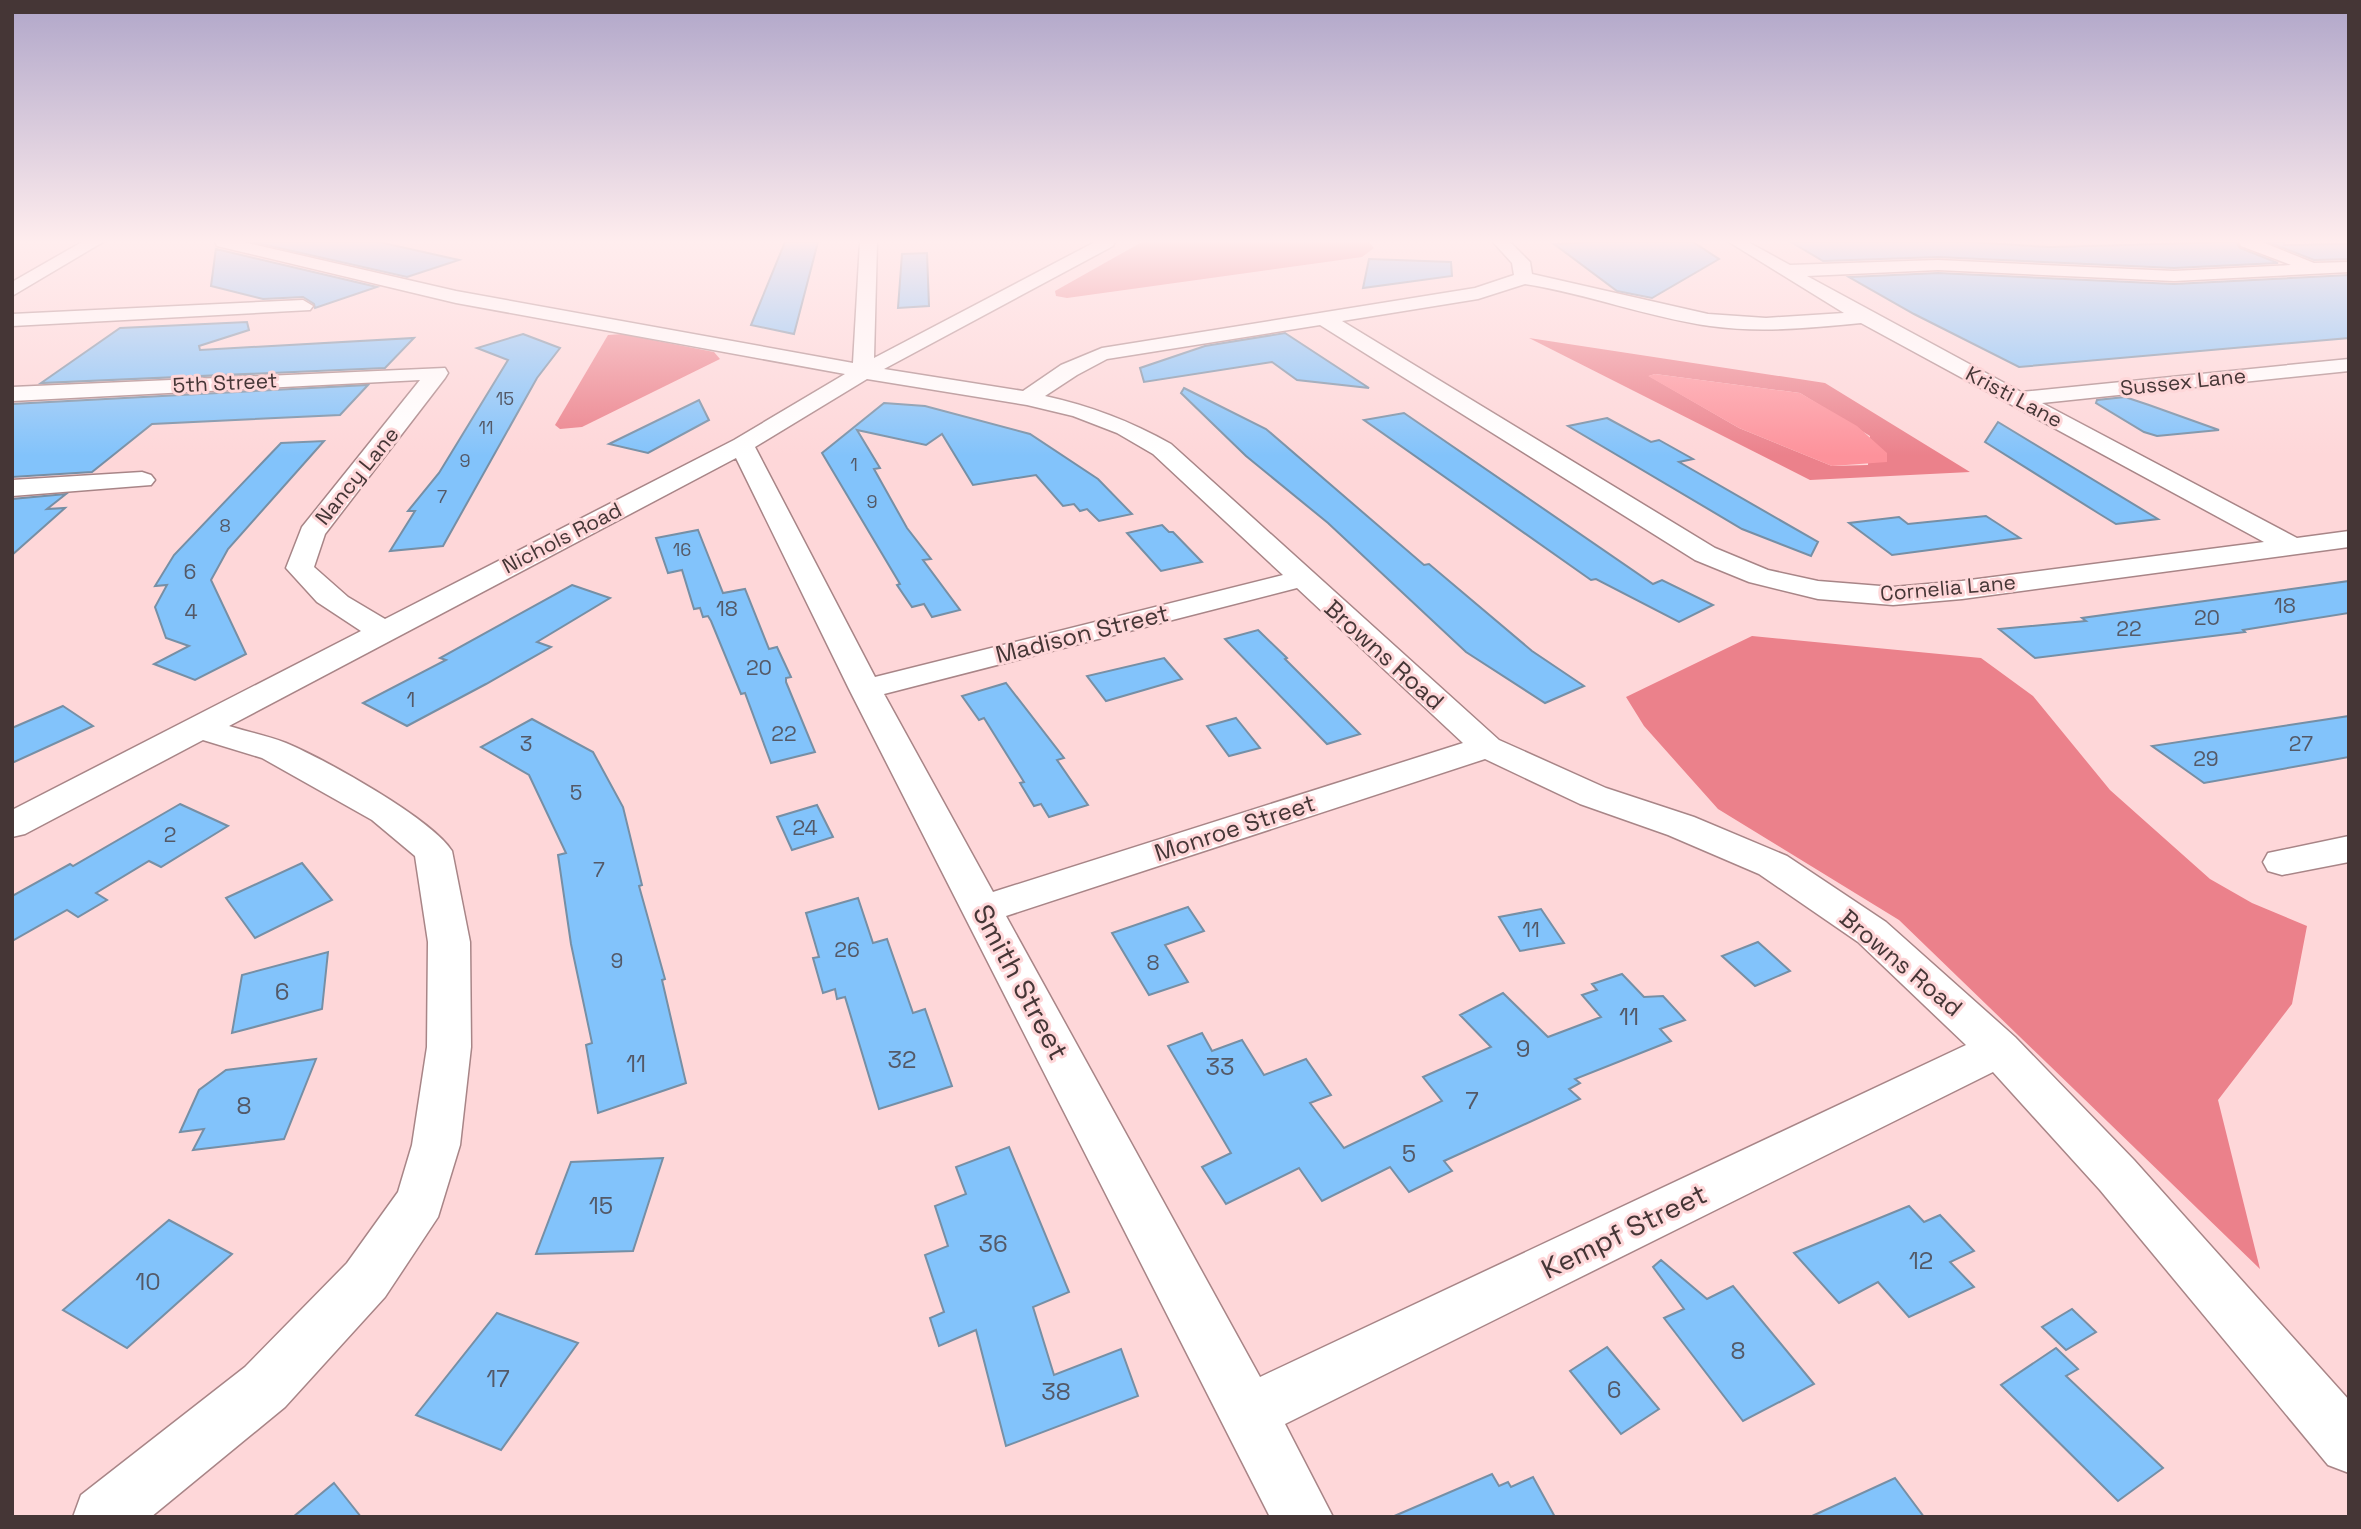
<svg xmlns="http://www.w3.org/2000/svg" width="2361" height="1529" font-family="'Space Grotesk',sans-serif">
<style>
.forest{fill:#eb818b;fill-rule:evenodd}
.water{fill:#fd929b}
.building{fill:#82c3fb;stroke:#768fa5;stroke-width:2}
.lines{fill:none;stroke-linecap:round;stroke-linejoin:round}
.minor-casing{stroke:#a88587;stroke-width:3}
.minor{fill:#fff;fill-rule:evenodd}
.labels{text-anchor:middle;stroke-width:6;stroke-linejoin:round;paint-order:stroke}
.far-number-label{font-size:18px;fill:#545967}
.far-street-label{font-size:21px;fill:#453636;stroke:#fed7d9}
.number-label{font-size:21px;fill:#545967}
.street-label{font-size:24px;fill:#453636;stroke:#fed7d9}
.near-number-label{font-size:24px;fill:#545967}
.near-street-label{font-size:28px;fill:#453636;stroke:#fed7d9}
</style>
<rect width="100%" height="100%" fill="#fed7d9"/>
<g class="forest">
<path d="M 1142,242 L 1369,242 L 1374,248 L 1362,257 L 1067,298 L 1056,296 L 1055,291 Z"/>
<path d="M 622,334 L 714,352 L 720,359 L 582,427 L 560,429 L 555,425 L 608,335 Z"/>
<path d="M 1529,338 L 1825,383 L 1970,472 L 1810,480 ZM 1655,374 L 1800,393 L 1870,436 L 1868,465 L 1832,466 L 1739,428 L 1649,376 Z"/>
<path d="M 1752,636 L 1981,658 L 2033,696 L 2110,790 L 2210,879 L 2252,903 L 2307,926 L 2292,1004 L 2218,1100 L 2260,1269 L 1899,920 L 1718,809 L 1644,726 L 1626,697 Z"/>
</g>
<path class="water" d="M 1655,374 L 1800,393 L 1857,426 L 1887,453 L 1887,462 L 1832,466 L 1739,428 L 1648,376 Z"/>
<g class="building">
<path d="M 253,242 L 379,242 L 459,260 L 407,277 Z"/>
<path d="M 785,242 L 818,242 L 794,334 L 751,325 Z"/>
<path d="M 1594,242 L 1693,242 L 1719,259 L 1652,298 L 1617,291 L 1554,244 Z"/>
<path d="M 1791,242 L 1968,242 L 2050,247 L 2236,242 L 2240,248 L 2278,263 L 2174,268 L 1938,257 L 1823,261 Z"/>
<path d="M 2268,242 L 2284,242 L 2284,245 L 2349,244 L 2349,259 L 2314,260 Z"/>
<path d="M 216,248 L 216,249 L 377,287 L 315,308 L 314,304 L 303,297 L 263,299 L 211,286 Z"/>
<path d="M 927,253 L 929,306 L 898,308 L 902,254 Z"/>
<path d="M 1369,259 L 1451,262 L 1452,276 L 1363,288 Z"/>
<path d="M 1938,273 L 2174,284 L 2349,275 L 2349,338 L 2019,367 L 1914,314 L 1849,277 Z"/>
<path d="M 247,322 L 249,330 L 199,346 L 200,350 L 414,338 L 385,368 L 41,383 L 120,328 Z"/>
<path d="M 1285,333 L 1369,388 L 1297,380 L 1272,362 L 1144,382 L 1140,368 L 1205,346 Z"/>
<path d="M 523,334 L 560,348 L 537,378 L 443,546 L 390,551 L 415,511 L 408,511 L 439,473 L 508,360 L 477,348 Z"/>
<path d="M 368,385 L 340,415 L 152,424 L 92,472 L 12,477 L 12,404 Z"/>
<path d="M 1184,388 L 1266,429 L 1424,565 L 1429,564 L 1532,651 L 1584,686 L 1545,703 L 1466,652 L 1328,523 L 1246,456 L 1181,393 Z"/>
<path d="M 2125,397 L 2149,405 L 2219,430 L 2157,436 L 2144,432 L 2096,403 L 2097,400 Z"/>
<path d="M 699,400 L 709,420 L 648,453 L 609,444 Z"/>
<path d="M 884,403 L 925,406 L 1030,434 L 1098,479 L 1132,514 L 1099,521 L 1087,509 L 1080,511 L 1074,504 L 1063,506 L 1036,475 L 973,485 L 942,434 L 926,445 L 857,430 L 880,468 L 874,469 L 907,528 L 931,559 L 923,560 L 960,610 L 932,617 L 924,604 L 912,607 L 897,585 L 900,584 L 822,453 Z"/>
<path d="M 1404,413 L 1653,584 L 1662,580 L 1713,605 L 1679,622 L 1596,579 L 1591,580 L 1364,420 Z"/>
<path d="M 1607,418 L 1651,442 L 1659,440 L 1693,459 L 1679,462 L 1818,542 L 1811,556 L 1742,529 L 1568,426 Z"/>
<path d="M 1998,422 L 2158,519 L 2116,524 L 2098,513 L 1985,442 Z"/>
<path d="M 324,441 L 228,549 L 211,580 L 246,654 L 195,680 L 154,664 L 189,646 L 166,638 L 155,607 L 167,585 L 155,586 L 174,555 L 281,443 Z"/>
<path d="M 66,494 L 47,509 L 65,508 L 12,555 L 12,499 Z"/>
<path d="M 1986,516 L 2020,538 L 1892,555 L 1849,523 L 1899,517 L 1908,524 Z"/>
<path d="M 1162,525 L 1169,532 L 1173,532 L 1202,562 L 1161,571 L 1127,533 Z"/>
<path d="M 698,530 L 723,593 L 745,589 L 769,649 L 777,647 L 791,677 L 786,678 L 786,682 L 815,752 L 771,763 L 745,693 L 741,694 L 711,621 L 708,616 L 703,617 L 700,608 L 694,609 L 682,570 L 668,573 L 656,538 Z"/>
<path d="M 2349,581 L 2349,613 L 2243,630 L 2245,632 L 2035,658 L 1999,629 L 2086,621 L 2082,618 Z"/>
<path d="M 572,585 L 610,598 L 537,642 L 551,647 L 486,684 L 407,726 L 363,703 L 446,660 L 440,658 Z"/>
<path d="M 1258,630 L 1287,658 L 1285,659 L 1360,734 L 1327,744 L 1225,639 Z"/>
<path d="M 1164,658 L 1182,679 L 1106,701 L 1087,676 Z"/>
<path d="M 1006,683 L 1064,758 L 1057,760 L 1088,805 L 1049,817 L 1041,804 L 1034,806 L 1020,783 L 1024,782 L 984,718 L 979,720 L 962,696 Z"/>
<path d="M 63,706 L 93,726 L 12,763 L 12,728 Z"/>
<path d="M 2349,716 L 2349,757 L 2204,783 L 2152,746 Z"/>
<path d="M 1236,718 L 1260,748 L 1229,756 L 1207,726 Z"/>
<path d="M 532,719 L 593,752 L 623,807 L 642,885 L 639,886 L 665,979 L 662,980 L 686,1083 L 598,1113 L 586,1045 L 592,1043 L 571,944 L 558,855 L 566,853 L 529,775 L 481,747 Z"/>
<path d="M 180,804 L 228,826 L 161,867 L 149,861 L 96,893 L 107,900 L 78,917 L 67,910 L 12,941 L 12,896 L 70,864 L 73,866 Z"/>
<path d="M 817,805 L 833,837 L 792,850 L 777,817 Z"/>
<path d="M 302,863 L 332,900 L 255,938 L 226,898 Z"/>
<path d="M 858,898 L 873,943 L 887,939 L 913,1013 L 925,1009 L 952,1086 L 879,1109 L 845,997 L 837,999 L 835,989 L 823,993 L 813,958 L 819,957 L 806,913 Z"/>
<path d="M 1188,907 L 1204,931 L 1165,945 L 1188,982 L 1149,995 L 1112,933 Z"/>
<path d="M 1541,909 L 1564,943 L 1520,951 L 1499,917 Z"/>
<path d="M 1758,942 L 1790,971 L 1755,986 L 1722,956 Z"/>
<path d="M 328,952 L 322,1009 L 232,1033 L 242,975 Z"/>
<path d="M 1622,974 L 1644,997 L 1663,996 L 1685,1020 L 1660,1029 L 1671,1041 L 1575,1079 L 1580,1083 L 1569,1089 L 1580,1099 L 1444,1161 L 1452,1171 L 1409,1192 L 1390,1167 L 1322,1201 L 1299,1168 L 1226,1204 L 1202,1167 L 1231,1153 L 1168,1046 L 1202,1033 L 1212,1051 L 1242,1040 L 1264,1075 L 1306,1059 L 1331,1095 L 1310,1103 L 1344,1148 L 1442,1101 L 1423,1077 L 1491,1047 L 1460,1015 L 1503,993 L 1548,1037 L 1601,1017 L 1582,995 L 1597,990 L 1592,984 Z"/>
<path d="M 316,1059 L 284,1139 L 193,1150 L 204,1129 L 180,1132 L 199,1090 L 226,1070 Z"/>
<path d="M 1009,1147 L 1069,1292 L 1033,1307 L 1054,1375 L 1121,1349 L 1138,1396 L 1006,1446 L 976,1330 L 939,1346 L 930,1318 L 944,1312 L 925,1255 L 948,1246 L 935,1206 L 966,1194 L 956,1167 Z"/>
<path d="M 663,1158 L 633,1251 L 536,1254 L 571,1162 Z"/>
<path d="M 1909,1206 L 1924,1222 L 1940,1215 L 1974,1251 L 1950,1262 L 1974,1287 L 1909,1317 L 1878,1282 L 1839,1303 L 1794,1253 Z"/>
<path d="M 169,1220 L 232,1254 L 127,1348 L 63,1310 Z"/>
<path d="M 1661,1260 L 1707,1299 L 1733,1286 L 1814,1384 L 1743,1421 L 1664,1318 L 1684,1309 L 1653,1267 Z"/>
<path d="M 2072,1309 L 2096,1332 L 2066,1350 L 2042,1327 Z"/>
<path d="M 497,1313 L 578,1343 L 501,1450 L 416,1415 Z"/>
<path d="M 1607,1347 L 1659,1409 L 1621,1434 L 1570,1371 Z"/>
<path d="M 2056,1348 L 2078,1369 L 2066,1376 L 2163,1468 L 2118,1501 L 2001,1385 Z"/>
<path d="M 1492,1474 L 1499,1486 L 1508,1482 L 1511,1487 L 1533,1477 L 1555,1517 L 1392,1517 Z"/>
<path d="M 1895,1478 L 1924,1517 L 1810,1517 Z"/>
<path d="M 334,1483 L 361,1517 L 293,1517 Z"/>
</g>
<g class="lines">
<g class="minor-casing">
<g id="minor">
<path d="M 82,242 L 103,242 L 12,296 L 12,282 Z"/>
<path d="M 215,242 L 243,242 L 456,291 L 853,363 L 860,242 L 877,242 L 874,358 L 1095,242 L 1115,242 L 1113,246 L 884,369 L 1023,391 L 1061,365 L 1102,348 L 1475,288 L 1514,275 L 1512,263 L 1493,242 L 1510,242 L 1530,262 L 1532,274 L 1708,314 L 1766,318 L 1844,313 L 1729,242 L 1748,242 L 1790,265 L 1938,260 L 2174,271 L 2291,265 L 2241,246 L 2239,242 L 2262,242 L 2314,263 L 2349,262 L 2349,272 L 2174,281 L 1938,270 L 1807,276 L 2021,392 L 2349,359 L 2349,371 L 2042,403 L 2297,538 L 2349,531 L 2349,547 L 1962,599 L 1893,605 L 1818,599 L 1749,582 L 1695,560 L 1320,325 L 1107,359 L 1077,375 L 1045,396 C 1091,406 1130,421 1171,444 L 1499,740 L 1606,788 L 1694,817 L 1787,856 L 1886,922 L 2015,1037 L 2134,1160 L 2349,1400 L 2349,1473 L 2328,1465 L 2100,1190 L 1993,1072 L 1285,1424 L 1333,1517 L 1270,1517 L 849,689 L 736,458 L 229,726 C 248,732 268,736 286,743 C 324,759 431,818 452,851 L 470,942 L 471,1047 L 460,1145 L 438,1217 L 385,1297 L 285,1407 L 151,1517 L 73,1517 L 81,1495 L 245,1367 L 347,1263 L 398,1192 L 412,1145 L 427,1047 L 428,942 L 415,856 L 372,820 L 262,758 L 203,740 L 25,834 L 12,837 L 12,810 L 361,631 L 317,602 L 286,568 L 302,527 L 420,380 L 12,401 L 12,387 L 445,368 L 448,373 L 445,378 L 325,534 L 314,567 L 348,597 L 385,619 L 734,440 L 845,374 L 456,303 L 217,246 ZM 1525,284 C 1588,294 1647,317 1710,326 C 1760,333 1811,328 1861,323 L 2264,542 L 1962,581 L 1893,587 L 1818,581 L 1768,570 L 1715,548 L 1342,321 L 1478,299 ZM 867,379 L 1027,405 L 1073,416 L 1117,433 L 1153,454 L 1283,575 L 875,677 L 755,447 ZM 1297,588 L 1463,743 L 993,892 L 884,694 ZM 1485,759 L 1580,804 L 1668,835 L 1759,874 L 1858,942 L 1966,1045 L 1260,1377 L 1006,916 Z"/>
<path d="M 303,300 L 313,306 L 310,310 L 12,326 L 12,314 Z"/>
<path d="M 142,472 L 151,475 L 155,480 L 151,485 L 12,496 L 12,480 Z"/>
<path d="M 2349,836 L 2349,862 L 2282,875 L 2268,871 L 2263,862 L 2268,853 Z"/>
</g>
</g>
<use href="#minor" class="minor"/>
</g>
<linearGradient id="sky" x2="0" y2="1"><stop stop-color="#b0a6c9"/><stop offset="0.53" stop-color="#ffedee"/><stop offset="1" stop-color="#ffedee" stop-opacity="0"/></linearGradient>
<rect width="2361" height="456" fill="url(#sky)"/>
<g class="labels">
<g class="far-number-label">
<text x="505" y="405">15</text>
<text x="486" y="434">11</text>
<text x="465" y="467">9</text>
<text x="854" y="471">1</text>
<text x="442" y="503">7</text>
<text x="872" y="508">9</text>
<text x="225" y="532">8</text>
<text x="682" y="556">16</text>
</g>
<g class="far-street-label">
<text transform="translate(2183 382) rotate(-6)" y="7">Sussex Lane</text>
<text transform="translate(225 383) rotate(-3)" y="7">5th Street</text>
<text transform="translate(2014 397) rotate(28)" y="7">Kristi Lane</text>
<text transform="translate(357 476) rotate(-51)" y="7">Nancy Lane</text>
<text transform="translate(562 538) rotate(-27)" y="7">Nichols Road</text>
<text transform="translate(1948 588) rotate(-5)" y="7">Cornelia Lane</text>
</g>
<g class="number-label">
<text x="190" y="579">6</text>
<text x="2285" y="613">18</text>
<text x="727" y="616">18</text>
<text x="191" y="619">4</text>
<text x="2207" y="625">20</text>
<text x="2129" y="636">22</text>
<text x="759" y="675">20</text>
<text x="411" y="707">1</text>
<text x="784" y="741">22</text>
<text x="526" y="751">3</text>
<text x="2301" y="751">27</text>
<text x="2206" y="766">29</text>
<text x="576" y="800">5</text>
<text x="805" y="835">24</text>
<text x="170" y="842">2</text>
<text x="599" y="877">7</text>
<text x="1531" y="937">11</text>
<text x="847" y="957">26</text>
<text x="617" y="968">9</text>
<text x="1153" y="970">8</text>
</g>
<g class="street-label">
<text transform="translate(1082 634) rotate(-14)" y="8">Madison Street</text>
<text transform="translate(1384 655) rotate(42)" y="8">Browns Road</text>
<text transform="translate(1235 828) rotate(-18)" y="8">Monroe Street</text>
<text transform="translate(1901 963) rotate(40)" y="8">Browns Road</text>
</g>
<g class="near-number-label">
<text x="282" y="1000">6</text>
<text x="1629" y="1025">11</text>
<text x="1523" y="1057">9</text>
<text x="902" y="1068">32</text>
<text x="636" y="1072">11</text>
<text x="1220" y="1075">33</text>
<text x="1472" y="1109">7</text>
<text x="244" y="1114">8</text>
<text x="1409" y="1162">5</text>
<text x="601" y="1214">15</text>
<text x="993" y="1252">36</text>
<text x="1921" y="1269">12</text>
<text x="148" y="1290">10</text>
<text x="1738" y="1359">8</text>
<text x="498" y="1387">17</text>
<text x="1614" y="1398">6</text>
<text x="1056" y="1400">38</text>
</g>
<g class="near-street-label">
<text transform="translate(1021 982) rotate(62)" y="10">Smith Street</text>
<text transform="translate(1624 1231) rotate(-26)" y="10">Kempf Street</text>
</g>
</g>
<rect width="2361" height="1529" fill="none" stroke="#453636" stroke-width="28"/>
</svg>
